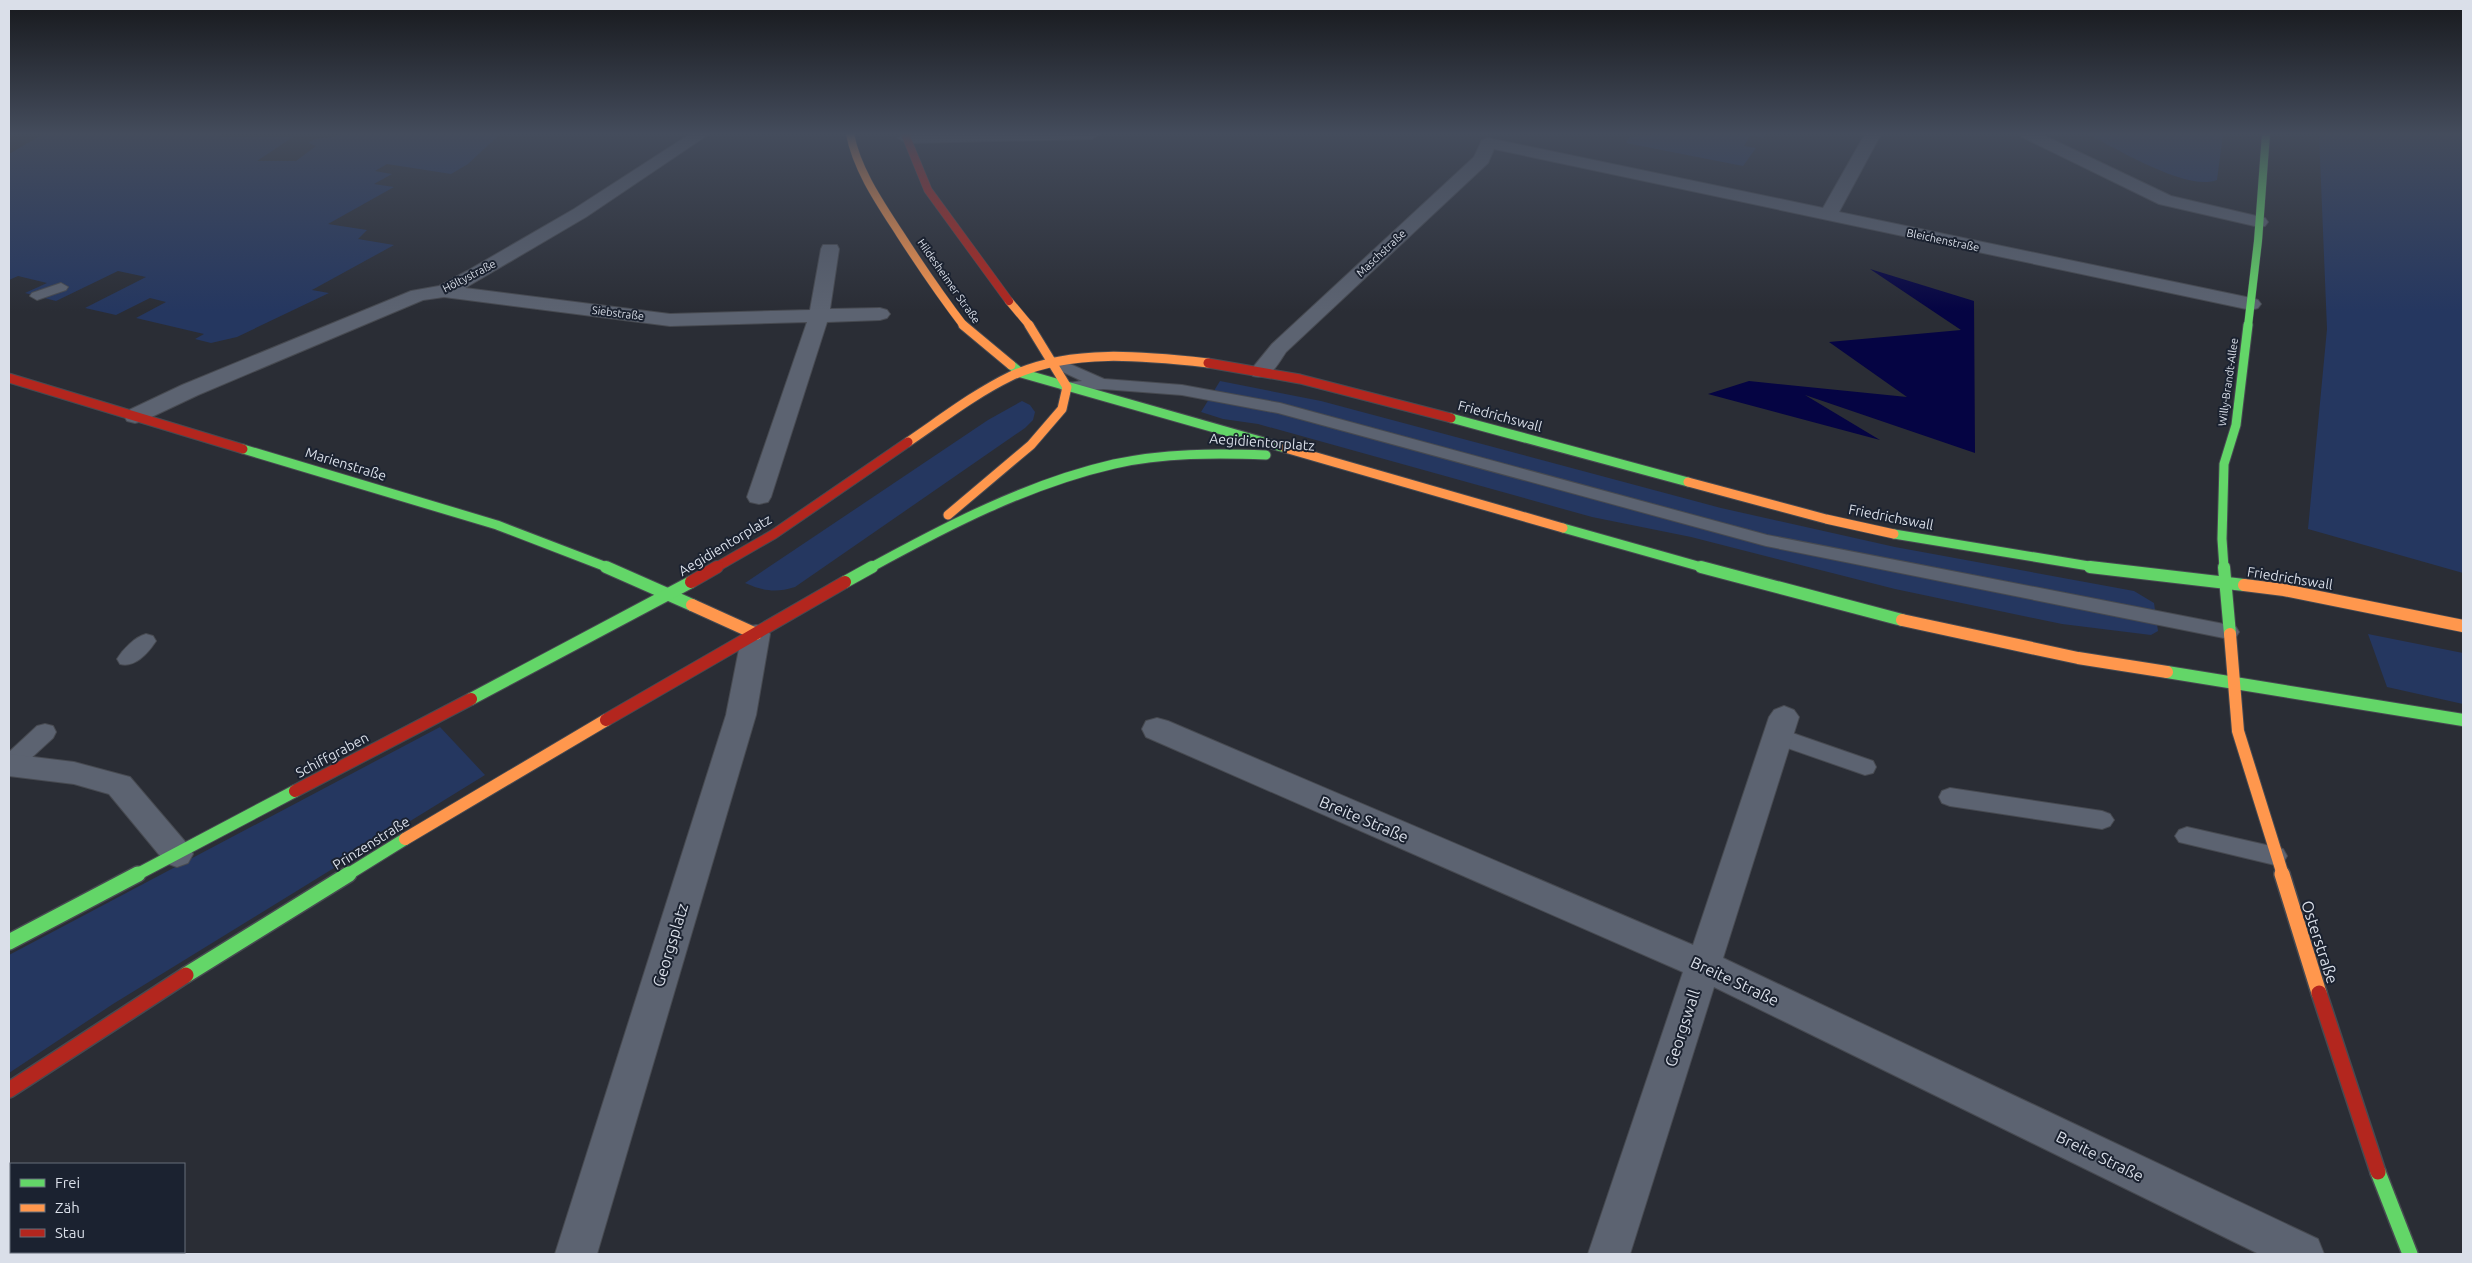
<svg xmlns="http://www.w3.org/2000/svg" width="2472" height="1263" font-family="Ubuntu,sans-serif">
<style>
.green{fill:#253760}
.water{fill:#050443}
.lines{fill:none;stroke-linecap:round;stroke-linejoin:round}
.lane-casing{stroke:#474a51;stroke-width:2}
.street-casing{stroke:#474a51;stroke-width:2}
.fast-far3-casing{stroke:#474a51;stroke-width:9}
.fast-far2-casing{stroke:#474a51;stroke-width:11}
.fast-far1-casing{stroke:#474a51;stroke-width:14}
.fast-casing{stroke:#474a51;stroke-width:18}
.slow-far3-casing{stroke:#474a51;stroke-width:9}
.slow-far2-casing{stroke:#474a51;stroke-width:11}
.slow-far1-casing{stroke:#474a51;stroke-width:14}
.slow-casing{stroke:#474a51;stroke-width:18}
.jam-far3-casing{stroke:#474a51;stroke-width:9}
.jam-far2-casing{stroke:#474a51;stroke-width:11}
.jam-far1-casing{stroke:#474a51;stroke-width:14}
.jam-casing{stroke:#474a51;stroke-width:18}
.lane{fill:#5c6371;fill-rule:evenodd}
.street{fill:#5c6371;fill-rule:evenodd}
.fast-far3{stroke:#63d668;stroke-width:8}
.fast-far2{stroke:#63d668;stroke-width:9}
.fast-far1{stroke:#63d668;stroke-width:12}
.fast{stroke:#63d668;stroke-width:15}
.slow-far3{stroke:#ff974d;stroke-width:8}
.slow-far2{stroke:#ff974d;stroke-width:9}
.slow-far1{stroke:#ff974d;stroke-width:12}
.slow{stroke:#ff974d;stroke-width:15}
.jam-far3{stroke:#b3261e;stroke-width:8}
.jam-far2{stroke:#b3261e;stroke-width:9}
.jam-far1{stroke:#b3261e;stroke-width:12}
.jam{stroke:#b3261e;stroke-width:15}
.labels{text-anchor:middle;stroke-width:4;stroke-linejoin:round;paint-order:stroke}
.far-street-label{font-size:11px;fill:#dadfe9;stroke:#1b2230}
.street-label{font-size:14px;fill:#dadfe9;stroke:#1b2230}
.near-street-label{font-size:16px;fill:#dadfe9;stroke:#1b2230}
</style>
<rect width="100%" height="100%" fill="#2a2d35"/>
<g class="green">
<path d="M 43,134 L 223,134 L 219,137 L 293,137 L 257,161 L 296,161 L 316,146 L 308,143 C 320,134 330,141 340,134 L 500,134 L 468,164 L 451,174 L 387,164 L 375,171 L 392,174 L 374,184 L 394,187 L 328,224 L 367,230 L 358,239 L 394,245 L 312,290 L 329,293 L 237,337 L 211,343 L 195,339 L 204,334 L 136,318 L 166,302 L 150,298 L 116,315 L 85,308 L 146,277 L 118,271 L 56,301 L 25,293 L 47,283 L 18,276 L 9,280 L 9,154 Z"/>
<path d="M 1659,134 L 1766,134 L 1763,138 L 1751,135 L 1744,146 L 1756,148 L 1743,166 L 1626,143 L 1629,137 Z"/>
<path d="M 2087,134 L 2223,134 L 2217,180 C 2187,192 2116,148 2087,134 Z"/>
<path d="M 2319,134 L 2463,134 L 2463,573 L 2308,529 L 2327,329 Z"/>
<path d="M 1220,381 L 1321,401 L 1721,508 L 1895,547 L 2134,591 L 2154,603 L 2158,631 L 2151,635 L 2062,624 L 1895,589 L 1691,537 L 1592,517 L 1258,424 L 1223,419 L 1201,412 Z"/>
<path d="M 1022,401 L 1030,405 L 1035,412 L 1033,420 L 1025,428 L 795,587 C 776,593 763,591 745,583 L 988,420 Z"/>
<path d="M 2368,634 L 2463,653 L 2463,704 L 2387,687 Z"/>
<path d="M 440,727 L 485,775 L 113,1004 L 9,1073 L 9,955 Z"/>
</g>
<path class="water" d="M 1870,269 L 1974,301 L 1975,453 L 1805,395 L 1880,440 L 1708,394 L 1749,381 L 1907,397 L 1829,342 L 1961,330 Z"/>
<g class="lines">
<g class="lane-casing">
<g id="lane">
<path d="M 61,283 L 68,287 L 66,290 L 37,300 L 30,296 L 32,293 Z"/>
<path d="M 1054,357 L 1104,379 L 1182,385 L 1280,403 L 1767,535 L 2229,625 L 2236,627 L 2239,632 L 2236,637 L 2229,639 L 1766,546 L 1278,413 L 1182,395 L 1103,389 L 1067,392 L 1061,390 L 1059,387 L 1061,384 L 1082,381 L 1048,365 L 1046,362 L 1048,359 Z"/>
<path d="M 146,634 L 153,636 L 156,641 C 148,653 135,668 120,664 L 117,659 C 123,649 135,637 146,634 Z"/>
<path d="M 45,724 L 53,726 L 56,732 L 53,738 L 17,771 L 9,773 L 9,752 L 37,726 Z"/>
<path d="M 1778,728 L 1873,761 L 1876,767 L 1873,773 L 1865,775 L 1770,742 L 1767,736 L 1770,730 Z"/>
<path d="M 1950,788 L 2102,811 L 2110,814 L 2114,820 L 2110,826 L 2102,829 L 1950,806 L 1942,803 L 1939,797 L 1942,791 Z"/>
<path d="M 2187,827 L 2275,847 L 2283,849 L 2287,856 L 2283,863 L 2275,865 L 2179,842 L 2175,836 L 2179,830 Z"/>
</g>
</g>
<g class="street-casing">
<g id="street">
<path d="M 690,134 L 709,134 L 586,217 L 465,288 L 670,314 L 810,310 L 821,249 L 823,245 L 837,245 L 839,249 L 830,309 L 880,308 L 887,310 L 890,314 L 887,318 L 880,320 L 827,322 L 771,497 L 768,502 L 759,504 L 750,502 L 747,497 L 807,322 L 670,326 L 444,297 L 423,300 L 198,395 L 143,421 L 135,423 L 127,421 L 124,416 L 127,411 L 182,385 L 411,291 L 439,286 L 467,271 L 574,209 Z"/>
<path d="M 903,134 L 1100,134 L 1092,139 L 906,143 L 898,138 Z"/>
<path d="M 1865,134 L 1881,134 L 1839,212 L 2251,298 L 2258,300 L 2261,304 L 2258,308 L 2251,310 L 1494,149 L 1488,163 L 1286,352 C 1277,365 1271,380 1253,376 L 1250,371 L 1272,344 L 1474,157 L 1482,140 L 1488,138 L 1823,208 Z"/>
<path d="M 2020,134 L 2041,134 L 2171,196 L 2265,218 L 2268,222 L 2265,226 L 2259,227 L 2159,204 L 2022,137 Z"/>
<path d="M 756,625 L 766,627 L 770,634 L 756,715 L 597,1254 L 555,1254 L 726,715 L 742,634 L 746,627 Z"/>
<path d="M 1784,706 L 1794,710 L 1799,717 L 1723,958 L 2318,1239 L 2324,1254 L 2259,1254 L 1714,987 L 1630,1254 L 1588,1254 L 1683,972 L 1146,737 L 1142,729 L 1146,721 L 1157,718 L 1168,721 L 1693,945 L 1769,717 L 1774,710 Z"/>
<path d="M 9,754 L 74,762 L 130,777 L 188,845 L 193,854 L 188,863 L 177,867 L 166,863 L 109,794 L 74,784 L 9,776 Z"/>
</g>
</g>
<g class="fast-far3-casing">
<path id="fast-far3" d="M 2248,326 L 2258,241 L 2266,134"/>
</g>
<g class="fast-far2-casing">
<g id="fast-far2">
<path d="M 1011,365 L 1021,373 L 1285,448"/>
<path d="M 1451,418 L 1688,482"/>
<path d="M 243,449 L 497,525 L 609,568"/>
<path d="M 1563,528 L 1705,568"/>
<path d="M 1894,534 L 2101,568"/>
<path d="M 870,568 C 947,526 1027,484 1114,464 C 1164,453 1216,453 1266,455"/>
<path d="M 2224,568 L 2222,539 L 2224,464 L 2236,425 L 2248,325"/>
</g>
</g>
<g class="fast-far1-casing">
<g id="fast-far1">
<path d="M 606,567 L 692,605"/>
<path d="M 1701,567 L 1902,620"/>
<path d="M 2090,567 L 2244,585"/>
<path d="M 2224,567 L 2230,634"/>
<path d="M 845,582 L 872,567"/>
<path d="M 2167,672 L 2463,720"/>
<path d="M 471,699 L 691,582"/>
<path d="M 136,875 L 295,791"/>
<path d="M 347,875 L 405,839"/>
</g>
</g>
<g class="fast-casing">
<g id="fast">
<path d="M 9,942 L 138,874"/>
<path d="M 186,975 L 349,874"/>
<path d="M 2378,1172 L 2410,1254"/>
</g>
</g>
<g class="slow-far3-casing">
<g id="slow-far3">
<path d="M 850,134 C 857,170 880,203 900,234 C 920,265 941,296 964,326"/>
<path d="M 1009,301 L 1030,326"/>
</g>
</g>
<g class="slow-far2-casing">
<g id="slow-far2">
<path d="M 963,325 L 1011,365"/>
<path d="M 908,442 C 942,419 974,394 1011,376 C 1071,348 1144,356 1208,363"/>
<path d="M 1285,448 L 1563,528"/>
<path d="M 1688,482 L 1826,519 L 1894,534"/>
<path d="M 948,515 L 1031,445 L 1062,409 L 1067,387 L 1029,325"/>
</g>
</g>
<g class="slow-far1-casing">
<g id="slow-far1">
<path d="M 2244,585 L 2284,590 L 2463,626"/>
<path d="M 692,605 L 756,634"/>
<path d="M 1902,620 L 2078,658 L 2167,672"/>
<path d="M 2230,634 L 2238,731 L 2283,875"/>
<path d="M 405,839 L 606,720"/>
</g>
</g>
<g class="slow-casing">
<path id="slow" d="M 2282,874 L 2319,993"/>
</g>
<g class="jam-far3-casing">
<path id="jam-far3" d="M 905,134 L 928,190 L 1009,301"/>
</g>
<g class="jam-far2-casing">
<g id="jam-far2">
<path d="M 1208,363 L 1300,379 L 1451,418"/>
<path d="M 9,378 L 243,449"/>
<path d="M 715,568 L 774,534 L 908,442"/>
</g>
</g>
<g class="jam-far1-casing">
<g id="jam-far1">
<path d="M 691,582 L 717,567"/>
<path d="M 606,720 L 845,582"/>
<path d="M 295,791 L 471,699"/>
</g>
</g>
<g class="jam-casing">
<g id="jam">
<path d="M 2319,993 L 2378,1172"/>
<path d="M 9,1090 L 186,975"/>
</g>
</g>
<use href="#lane" class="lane"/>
<use href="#street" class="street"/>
<use href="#fast-far3" class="fast-far3"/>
<use href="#fast-far2" class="fast-far2"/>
<use href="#fast-far1" class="fast-far1"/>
<use href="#fast" class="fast"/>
<use href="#slow-far3" class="slow-far3"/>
<use href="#slow-far2" class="slow-far2"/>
<use href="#slow-far1" class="slow-far1"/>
<use href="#slow" class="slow"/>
<use href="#jam-far3" class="jam-far3"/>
<use href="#jam-far2" class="jam-far2"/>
<use href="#jam-far1" class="jam-far1"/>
<use href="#jam" class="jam"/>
</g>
<linearGradient id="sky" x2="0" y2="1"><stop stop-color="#17191d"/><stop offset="0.43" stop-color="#444c5c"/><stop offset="1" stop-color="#444c5c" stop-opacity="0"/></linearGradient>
<rect width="2472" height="311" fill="url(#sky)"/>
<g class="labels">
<g class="far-street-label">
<text transform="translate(1943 240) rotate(12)" y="4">Bleichenstraße</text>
<text transform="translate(1381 253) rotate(-43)" y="4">Maschstraße</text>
<text transform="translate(469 276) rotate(-27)" y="4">Höltystraße</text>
<text transform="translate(949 281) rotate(55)" y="4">Hildesheimer Straße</text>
<text transform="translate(618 313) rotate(7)" y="4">Siebstraße</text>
<text transform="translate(2228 382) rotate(-82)" y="4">Willy-Brandt-Allee</text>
</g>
<g class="street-label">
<text transform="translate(1500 416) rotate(15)" y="5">Friedrichswall</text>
<text transform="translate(1262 442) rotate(4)" y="5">Aegidientorplatz</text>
<text transform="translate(346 464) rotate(17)" y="5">Marienstraße</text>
<text transform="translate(1891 517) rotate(11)" y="5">Friedrichswall</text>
<text transform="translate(725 545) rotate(-31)" y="5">Aegidientorplatz</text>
<text transform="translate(2290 578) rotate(9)" y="5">Friedrichswall</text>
<text transform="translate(332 755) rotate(-28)" y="5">Schiffgraben</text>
<text transform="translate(371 843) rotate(-32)" y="5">Prinzenstraße</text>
</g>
<g class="near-street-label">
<text transform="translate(1364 819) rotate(23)" y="6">Breite Straße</text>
<text transform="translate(2320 942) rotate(72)" y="6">Osterstraße</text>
<text transform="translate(670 945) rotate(-73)" y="6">Georgsplatz</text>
<text transform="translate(1735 981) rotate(25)" y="6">Breite Straße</text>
<text transform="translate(1682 1028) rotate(-72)" y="6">Georgswall</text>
<text transform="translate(2100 1156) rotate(26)" y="6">Breite Straße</text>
</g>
</g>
<rect width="2472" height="1263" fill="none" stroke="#dadfe9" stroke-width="20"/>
<rect x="10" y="1163" width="175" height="90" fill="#1b2230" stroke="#676e7a"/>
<rect x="20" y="1179" width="25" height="8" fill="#63d668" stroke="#676e7a"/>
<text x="55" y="1188" font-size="15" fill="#dadfe9">Frei</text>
<rect x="20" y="1204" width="25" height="8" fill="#ff974d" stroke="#676e7a"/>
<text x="55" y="1213" font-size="15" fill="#dadfe9">Zäh</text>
<rect x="20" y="1229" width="25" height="8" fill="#b3261e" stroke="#676e7a"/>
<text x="55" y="1238" font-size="15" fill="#dadfe9">Stau</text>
</svg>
